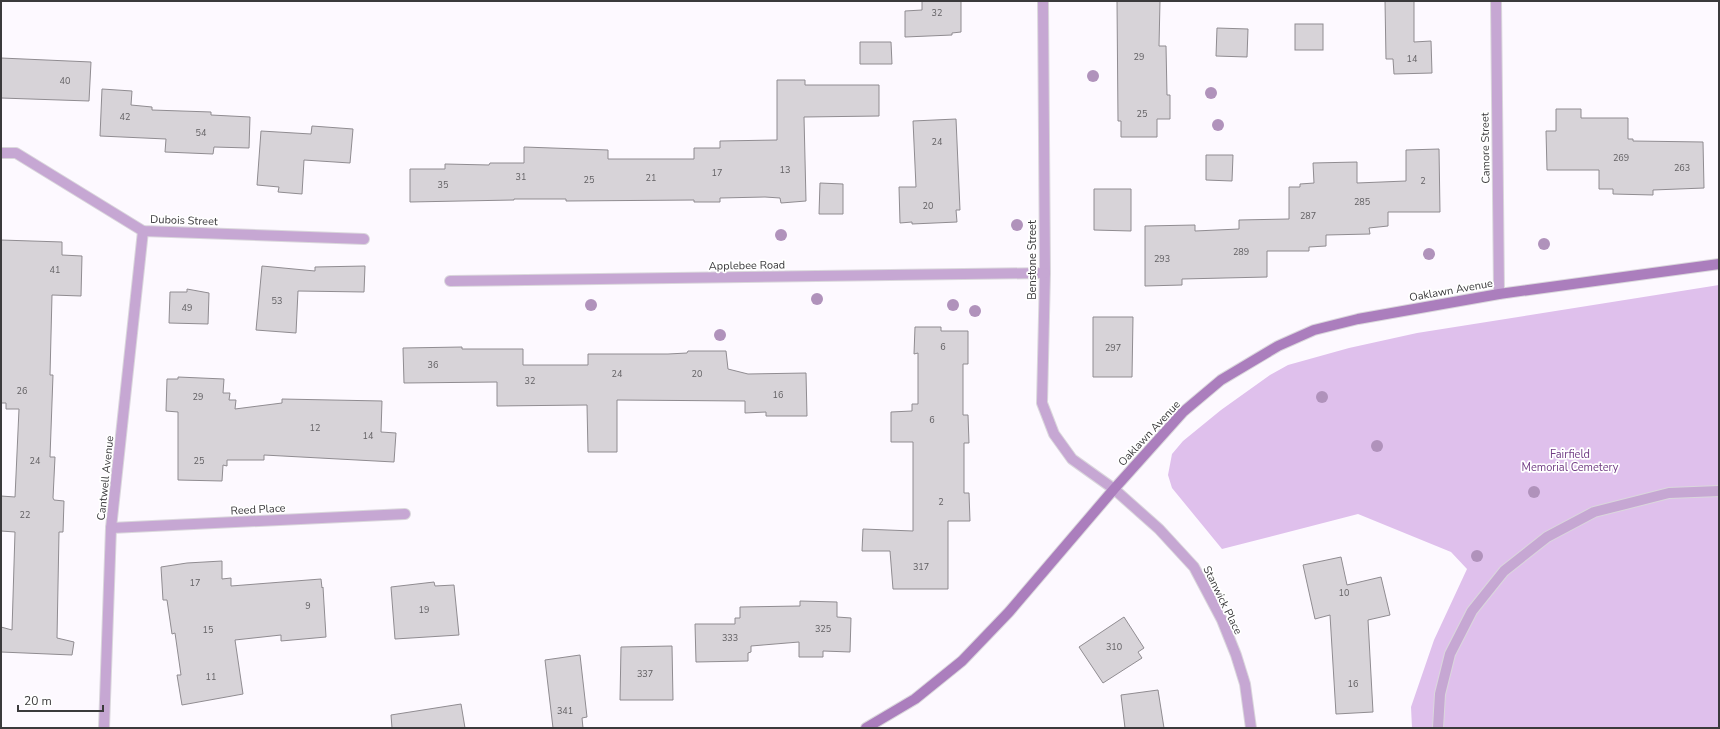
<svg xmlns="http://www.w3.org/2000/svg" width="1720" height="729" font-family="'Nunito Sans',sans-serif">
<style>
.green{fill:#dfc0ec}
.building{fill:#d7d3d8;stroke:#908c91}
.lines{fill:none;stroke-linecap:round;stroke-linejoin:round}
.lane-casing{stroke:#dad7dc;stroke-width:12}
.street-casing{stroke:#dad7dc;stroke-width:12}
.secondary-casing{stroke:#dad7dc;stroke-width:12}
.lane{stroke:#c6a7d3;stroke-width:10}
.street{stroke:#c6a7d3;stroke-width:10}
.secondary{stroke:#ab7ebd;stroke-width:10}
.tree{fill:#b092bb}
.labels{text-anchor:middle;stroke-width:3.5;stroke-linejoin:round;paint-order:stroke}
.number-label{font-size:9px;fill:#626063}
.street-label{font-size:11px;fill:#3b3a3c;stroke:#fff}
.park-label{font-size:11px;fill:#713d84;stroke:#fff}
</style>
<rect width="100%" height="100%" fill="#fdf9ff"/>
<path class="green" d="M 1719,285 L 1719,728 L 1412,728 L 1411,707 L 1434,640 L 1467,569 L 1451,552 L 1358,514 L 1222,549 L 1172,488 L 1168,475 L 1172,454 L 1183,441 L 1221,410 L 1270,375 L 1288,365 L 1349,348 L 1417,333 Z"/>
<g class="building">
<path d="M 922,1 L 961,1 L 961,32 L 952,33 L 952,35 L 905,37 L 905,11 L 922,10 Z"/>
<path d="M 1117,1 L 1160,1 L 1159,46 L 1166,46 L 1167,95 L 1170,95 L 1170,119 L 1157,119 L 1157,137 L 1121,137 L 1121,121 L 1118,121 Z"/>
<path d="M 1385,1 L 1414,1 L 1414,42 L 1431,41 L 1432,73 L 1394,74 L 1393,59 L 1386,59 Z"/>
<rect x="1295" y="24" width="28" height="26"/>
<path d="M 1217,28 L 1248,29 L 1247,57 L 1216,56 Z"/>
<path d="M 860,42 L 891,42 L 892,64 L 860,64 Z"/>
<path d="M 1,58 L 91,62 L 89,101 L 1,98 Z"/>
<path d="M 777,80 L 805,80 L 805,85 L 879,85 L 879,116 L 804,117 L 806,201 L 781,203 L 780,198 L 765,197 L 720,198 L 720,202 L 694,202 L 694,200 L 566,201 L 566,199 L 514,199 L 514,200 L 410,202 L 410,169 L 445,169 L 445,164 L 489,165 L 490,163 L 524,163 L 524,147 L 608,150 L 608,159 L 694,159 L 694,148 L 720,148 L 720,141 L 777,140 Z"/>
<path d="M 102,89 L 132,91 L 131,105 L 152,107 L 152,110 L 211,112 L 211,115 L 250,117 L 249,148 L 214,147 L 213,154 L 165,152 L 166,139 L 100,136 Z"/>
<path d="M 1556,109 L 1581,109 L 1581,118 L 1628,118 L 1628,139 L 1633,139 L 1633,141 L 1703,142 L 1704,188 L 1653,190 L 1653,195 L 1613,194 L 1613,189 L 1599,189 L 1599,170 L 1547,170 L 1546,131 L 1556,131 Z"/>
<path d="M 956,119 L 960,210 L 956,210 L 957,222 L 912,224 L 912,222 L 900,223 L 899,187 L 916,187 L 913,121 Z"/>
<path d="M 312,126 L 353,129 L 350,163 L 304,160 L 302,194 L 278,192 L 279,187 L 257,185 L 261,131 L 311,134 Z"/>
<path d="M 1439,149 L 1440,212 L 1388,212 L 1388,226 L 1369,228 L 1370,234 L 1326,235 L 1326,246 L 1309,247 L 1309,251 L 1267,251 L 1267,277 L 1182,279 L 1182,285 L 1145,286 L 1145,226 L 1195,225 L 1195,231 L 1239,229 L 1239,220 L 1289,219 L 1289,187 L 1300,187 L 1300,184 L 1314,183 L 1313,163 L 1357,162 L 1357,183 L 1406,181 L 1406,150 Z"/>
<path d="M 1206,155 L 1233,155 L 1232,181 L 1206,180 Z"/>
<path d="M 820,183 L 843,184 L 843,214 L 819,214 Z"/>
<path d="M 1094,189 L 1131,189 L 1131,231 L 1094,230 Z"/>
<path d="M 1,240 L 62,242 L 62,255 L 82,256 L 81,296 L 52,295 L 50,375 L 53,375 L 50,457 L 55,457 L 53,498 L 54,500 L 64,501 L 63,532 L 59,532 L 57,638 L 74,642 L 72,655 L 1,652 L 1,627 L 12,630 L 15,532 L 1,531 L 1,496 L 15,497 L 19,409 L 6,409 L 6,403 L 1,403 Z"/>
<path d="M 262,266 L 315,271 L 315,267 L 365,266 L 364,292 L 298,291 L 296,333 L 256,330 Z"/>
<path d="M 187,289 L 209,293 L 208,324 L 169,323 L 170,292 L 187,292 Z"/>
<path d="M 1093,317 L 1133,317 L 1132,377 L 1093,377 Z"/>
<path d="M 915,327 L 941,327 L 941,331 L 968,331 L 968,364 L 963,364 L 963,415 L 968,415 L 969,443 L 964,443 L 964,493 L 969,493 L 970,521 L 948,521 L 948,589 L 893,589 L 890,551 L 862,551 L 863,529 L 913,531 L 913,442 L 891,442 L 891,412 L 912,411 L 912,404 L 918,404 L 918,353 L 914,354 Z"/>
<path d="M 462,347 L 462,349 L 523,349 L 523,365 L 588,365 L 588,354 L 668,354 L 687,353 L 688,351 L 726,351 L 728,369 L 748,374 L 806,373 L 807,416 L 766,416 L 766,412 L 745,413 L 745,401 L 617,400 L 617,452 L 588,452 L 587,405 L 497,406 L 497,382 L 404,383 L 403,348 Z"/>
<path d="M 178,377 L 224,379 L 223,393 L 230,393 L 229,400 L 236,400 L 235,409 L 282,403 L 282,399 L 382,401 L 381,432 L 396,433 L 394,462 L 264,455 L 264,460 L 227,460 L 227,466 L 223,465 L 222,481 L 178,480 L 178,412 L 166,411 L 167,379 L 178,379 Z"/>
<path d="M 1341,557 L 1347,585 L 1381,577 L 1390,615 L 1368,620 L 1373,712 L 1336,714 L 1330,615 L 1315,619 L 1303,565 Z"/>
<path d="M 222,561 L 222,579 L 231,578 L 231,586 L 321,579 L 322,588 L 323,587 L 326,637 L 281,641 L 281,635 L 235,640 L 243,694 L 182,705 L 177,675 L 181,675 L 175,633 L 172,634 L 167,600 L 163,600 L 161,567 L 187,563 Z"/>
<path d="M 434,582 L 435,586 L 454,585 L 459,635 L 395,639 L 391,587 Z"/>
<path d="M 800,601 L 837,602 L 837,617 L 851,618 L 850,652 L 823,651 L 823,657 L 799,657 L 799,642 L 751,646 L 751,652 L 748,653 L 748,661 L 696,662 L 695,624 L 735,624 L 735,618 L 740,618 L 740,607 L 800,606 Z"/>
<path d="M 1124,617 L 1144,648 L 1138,652 L 1142,658 L 1103,683 L 1079,647 Z"/>
<path d="M 672,646 L 673,700 L 620,700 L 621,647 Z"/>
<path d="M 580,655 L 587,717 L 582,718 L 583,728 L 553,728 L 545,660 Z"/>
<path d="M 1158,690 L 1164,728 L 1125,728 L 1121,695 Z"/>
<path d="M 461,704 L 465,728 L 392,728 L 391,715 Z"/>
</g>
<g class="lines">
<g class="lane-casing">
<path id="lane" d="M 1438,728 L 1440,694 L 1450,654 L 1472,611 L 1504,571 L 1547,537 L 1594,512 L 1669,493 L 1719,491"/>
</g>
<g class="street-casing">
<g id="street">
<path d="M 1043,1 L 1045,273 L 1042,403 L 1054,434 L 1072,459 L 1114,489 L 1159,529 L 1194,567 L 1222,620 L 1236,655 L 1245,684 L 1251,728"/>
<path d="M 1496,1 L 1499,294"/>
<path d="M 1,153 L 16,153 L 143,231 L 364,239"/>
<path d="M 450,281 L 1045,273"/>
<path d="M 111,528 L 405,514"/>
<path d="M 104,728 L 111,528 L 143,231"/>
</g>
</g>
<g class="secondary-casing">
<path id="secondary" d="M 866,728 L 915,699 L 962,661 L 1009,612 L 1114,489 L 1183,412 L 1221,380 L 1278,346 L 1314,330 L 1358,319 L 1499,294 L 1719,264"/>
</g>
<use href="#lane" class="lane"/>
<use href="#street" class="street"/>
<use href="#secondary" class="secondary"/>
</g>
<g class="tree">
<circle cx="1093" cy="76" r="6"/>
<circle cx="1211" cy="93" r="6"/>
<circle cx="1218" cy="125" r="6"/>
<circle cx="1017" cy="225" r="6"/>
<circle cx="781" cy="235" r="6"/>
<circle cx="1544" cy="244" r="6"/>
<circle cx="1429" cy="254" r="6"/>
<circle cx="817" cy="299" r="6"/>
<circle cx="591" cy="305" r="6"/>
<circle cx="953" cy="305" r="6"/>
<circle cx="975" cy="311" r="6"/>
<circle cx="720" cy="335" r="6"/>
<circle cx="1322" cy="397" r="6"/>
<circle cx="1377" cy="446" r="6"/>
<circle cx="1534" cy="492" r="6"/>
<circle cx="1477" cy="556" r="6"/>
</g>
<g class="labels">
<g class="number-label">
<text x="937" y="16">32</text>
<text x="1139" y="60">29</text>
<text x="1412" y="62">14</text>
<text x="65" y="84">40</text>
<text x="1142" y="117">25</text>
<text x="125" y="120">42</text>
<text x="201" y="136">54</text>
<text x="937" y="145">24</text>
<text x="1621" y="161">269</text>
<text x="1682" y="171">263</text>
<text x="785" y="173">13</text>
<text x="717" y="176">17</text>
<text x="521" y="180">31</text>
<text x="651" y="181">21</text>
<text x="589" y="183">25</text>
<text x="1423" y="184">2</text>
<text x="443" y="188">35</text>
<text x="1362" y="205">285</text>
<text x="928" y="209">20</text>
<text x="1308" y="219">287</text>
<text x="1241" y="255">289</text>
<text x="1162" y="262">293</text>
<text x="55" y="273">41</text>
<text x="277" y="304">53</text>
<text x="187" y="311">49</text>
<text x="943" y="350">6</text>
<text x="1113" y="351">297</text>
<text x="433" y="368">36</text>
<text x="617" y="377">24</text>
<text x="697" y="377">20</text>
<text x="530" y="384">32</text>
<text x="22" y="394">26</text>
<text x="778" y="398">16</text>
<text x="198" y="400">29</text>
<text x="932" y="423">6</text>
<text x="315" y="431">12</text>
<text x="368" y="439">14</text>
<text x="35" y="464">24</text>
<text x="199" y="464">25</text>
<text x="941" y="505">2</text>
<text x="25" y="518">22</text>
<text x="921" y="570">317</text>
<text x="195" y="586">17</text>
<text x="1344" y="596">10</text>
<text x="308" y="609">9</text>
<text x="424" y="613">19</text>
<text x="823" y="632">325</text>
<text x="208" y="633">15</text>
<text x="730" y="641">333</text>
<text x="1114" y="650">310</text>
<text x="645" y="677">337</text>
<text x="211" y="680">11</text>
<text x="1353" y="687">16</text>
<text x="565" y="714">341</text>
</g>
<g class="street-label">
<text transform="translate(1485 148) rotate(-91)" y="4">Camore Street</text>
<text transform="translate(184 220) rotate(2)" y="4">Dubois Street</text>
<text transform="translate(1032 260) rotate(-90)" y="4">Benstone Street</text>
<text transform="translate(747 265) rotate(-1)" y="4">Applebee Road</text>
<text transform="translate(1451 290) rotate(-10)" y="4">Oaklawn Avenue</text>
<text transform="translate(1149 433) rotate(-47)" y="4">Oaklawn Avenue</text>
<text transform="translate(105 478) rotate(-84)" y="4">Cantwell Avenue</text>
<text transform="translate(258 509) rotate(-3)" y="4">Reed Place</text>
<text transform="translate(1223 600) rotate(64)" y="4">Stanwick Place</text>
</g>
<g class="park-label">
<text x="1570" y="458">Fairfield<tspan x="1570" dy="13">Memorial Cemetery</tspan></text>
</g>
</g>
<rect width="1720" height="729" fill="none" stroke="#3b3a3c" stroke-width="4"/>
<path d="M18 705v6h85v-6" fill="none" stroke="#3b3a3c" stroke-width="2"/>
<text x="24" y="705" font-size="12" fill="#3b3a3c" stroke="#ffffff" stroke-width="3" paint-order="stroke">20 m</text>
</svg>
